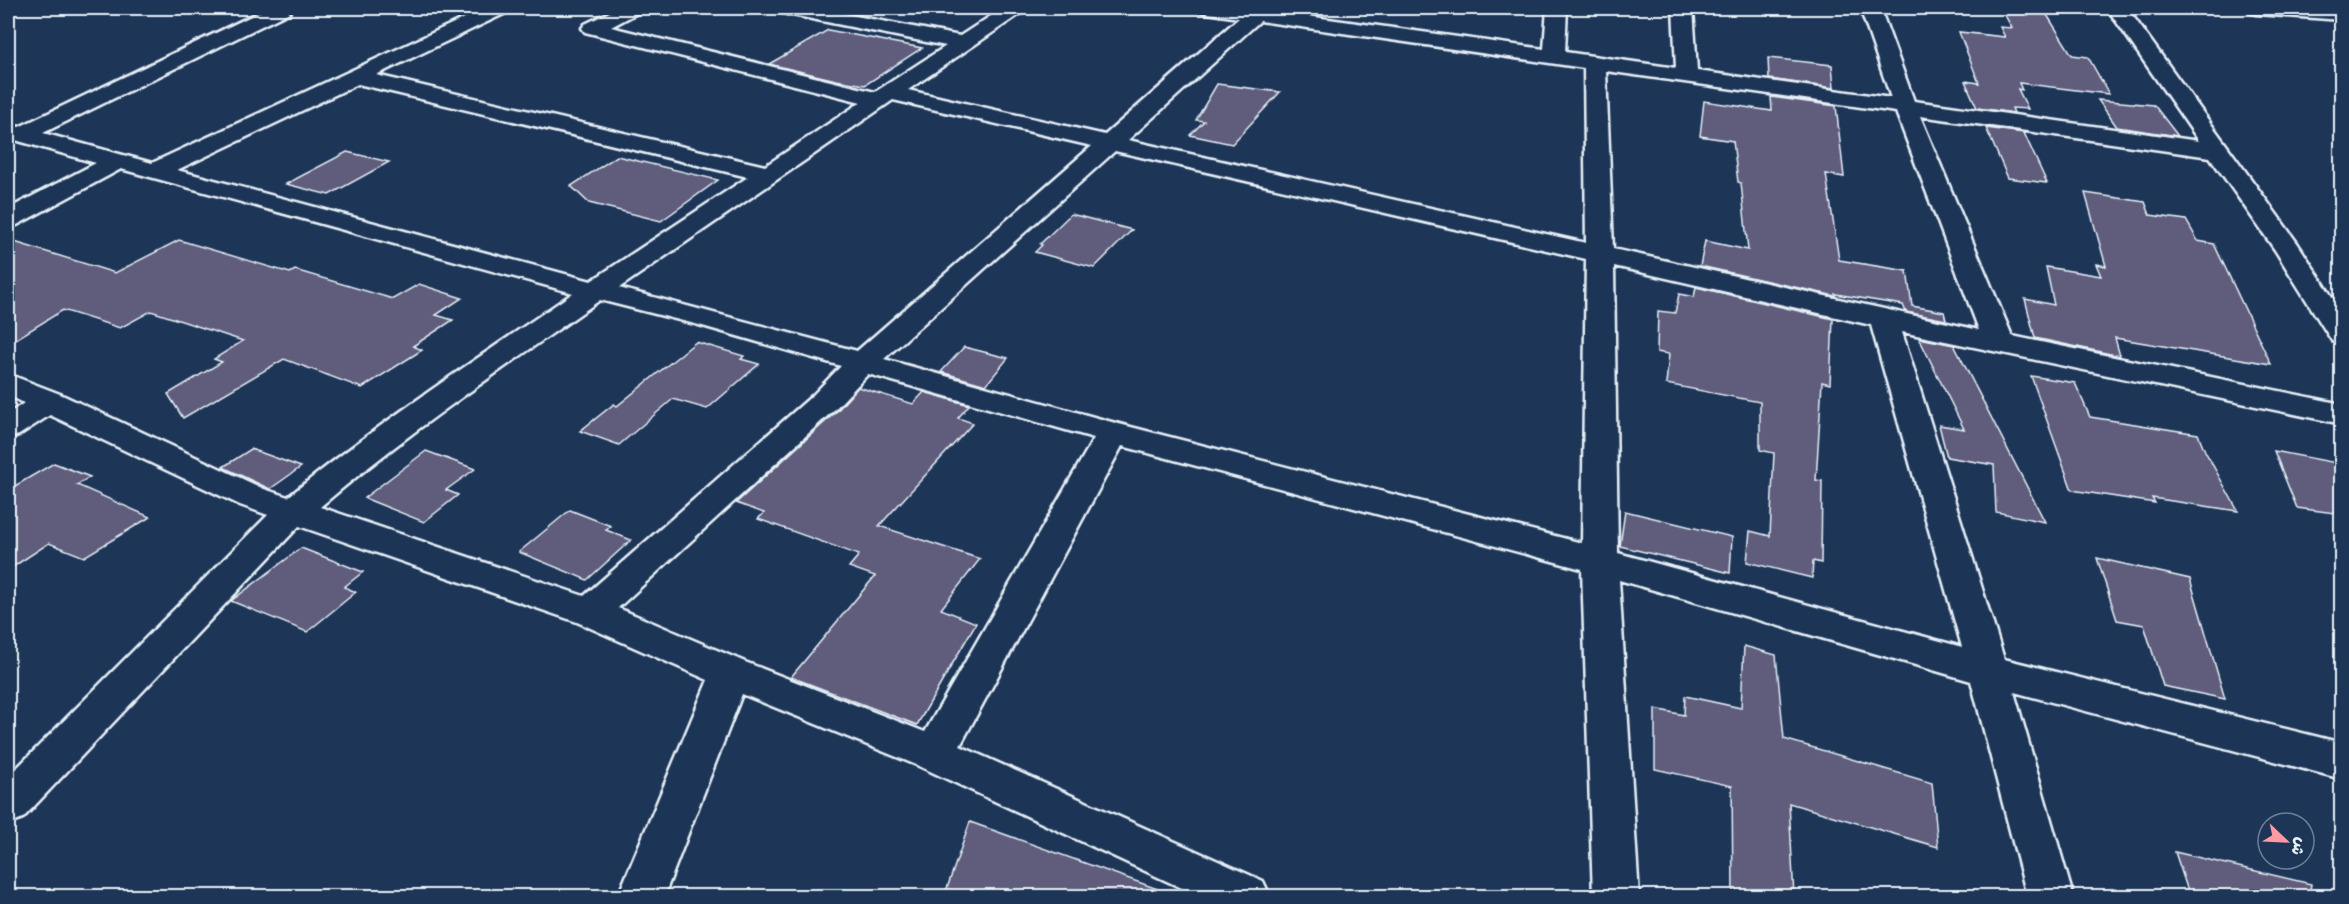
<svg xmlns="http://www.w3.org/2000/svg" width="2349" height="904" font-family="Caveat,'Playpen Sans Arabic',sans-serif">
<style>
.building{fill:#5e5c7b;stroke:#e8f1f8;stroke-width:1.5}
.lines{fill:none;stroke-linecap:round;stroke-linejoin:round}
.minor-casing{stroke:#e8f1f8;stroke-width:5}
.minor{fill:#1d3557;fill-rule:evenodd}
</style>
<rect width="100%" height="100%" fill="#1d3557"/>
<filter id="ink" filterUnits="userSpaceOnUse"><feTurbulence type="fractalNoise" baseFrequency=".0167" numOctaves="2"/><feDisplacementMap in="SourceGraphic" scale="12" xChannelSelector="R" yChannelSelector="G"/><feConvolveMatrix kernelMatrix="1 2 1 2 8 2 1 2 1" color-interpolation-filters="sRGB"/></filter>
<g filter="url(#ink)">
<g class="building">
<path d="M 2001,8 L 2044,10 L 2072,55 L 2088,57 L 2109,94 L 2019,83 L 2022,90 L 2018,89 L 2028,109 L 2012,108 L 2014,113 L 1977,108 L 1965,81 L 1979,83 L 1959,32 L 2005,37 L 2000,27 L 2012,28 Z"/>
<path d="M 828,30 L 922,48 L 865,85 L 836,80 L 769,64 Z"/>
<path d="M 1768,58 L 1832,65 L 1834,88 L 1769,79 Z"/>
<path d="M 1217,84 L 1280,92 L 1232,144 L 1190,135 L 1204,121 L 1196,120 Z"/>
<path d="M 1771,97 L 1836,106 L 1844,177 L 1826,174 L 1839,260 L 1907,271 L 1912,306 L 1944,312 L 1946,320 L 1906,312 L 1903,305 L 1835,294 L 1835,296 L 1700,266 L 1705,241 L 1748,250 L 1741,183 L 1738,182 L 1733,141 L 1700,136 L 1704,101 L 1772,111 Z"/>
<path d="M 2098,100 L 2154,105 L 2178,136 L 2117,127 Z"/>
<path d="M 1986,128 L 2024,133 L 2047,183 L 2008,178 Z"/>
<path d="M 347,152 L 389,162 L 329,195 L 286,184 Z"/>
<path d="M 617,156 L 718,180 L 661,221 L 589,203 L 571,186 Z"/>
<path d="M 2085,193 L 2145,202 L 2150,215 L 2186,220 L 2198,241 L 2214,244 L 2271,364 L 2115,338 L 2120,356 L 2035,338 L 2025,299 L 2054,305 L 2046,267 L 2101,276 L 2096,264 L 2106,266 Z"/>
<path d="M 1071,214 L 1132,230 L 1094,268 L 1035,252 L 1042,245 L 1040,244 Z"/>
<path d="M 8,240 L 115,273 L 179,240 L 290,273 L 295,270 L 393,299 L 419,284 L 462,298 L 436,315 L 453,320 L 413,346 L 422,350 L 362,388 L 284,359 L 183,418 L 168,394 L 222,362 L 214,359 L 243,341 L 151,311 L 120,328 L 63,310 L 8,344 Z"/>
<path d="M 1696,287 L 1833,319 L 1830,384 L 1822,382 L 1816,480 L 1822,481 L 1821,563 L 1813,561 L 1812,578 L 1747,562 L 1750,531 L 1770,536 L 1774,453 L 1760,450 L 1760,402 L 1666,384 L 1669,354 L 1657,352 L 1658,311 L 1675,313 L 1679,294 L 1694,297 Z"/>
<path d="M 1919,338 L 1954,345 L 2045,522 L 1996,512 L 1994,465 L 1947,457 L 1939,425 L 1964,429 Z"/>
<path d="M 696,342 L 744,356 L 741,359 L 759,364 L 707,409 L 673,399 L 619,445 L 580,431 L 614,404 L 617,406 Z"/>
<path d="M 964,347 L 1008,358 L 986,385 L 941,372 Z"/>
<path d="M 2031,376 L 2075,383 L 2090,417 L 2198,434 L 2205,451 L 2238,511 L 2152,498 L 2155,503 L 2072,490 Z"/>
<path d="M 858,387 L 913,404 L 924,392 L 969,405 L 958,418 L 973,423 L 879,526 L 980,559 L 941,609 L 976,623 L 917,725 L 791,677 L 875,576 L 849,567 L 859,555 L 758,519 L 764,513 L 736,503 L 837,411 Z"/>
<path d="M 251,449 L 301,467 L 270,489 L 223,467 Z"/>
<path d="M 426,451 L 475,469 L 446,490 L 458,495 L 424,522 L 364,498 Z"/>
<path d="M 2274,451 L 2342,464 L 2342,514 L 2297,508 Z"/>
<path d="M 54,463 L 90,477 L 77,485 L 150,517 L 84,557 L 49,543 L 8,570 L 8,490 Z"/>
<path d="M 570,510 L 611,526 L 606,530 L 631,540 L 587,580 L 519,552 Z"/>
<path d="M 1625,511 L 1732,537 L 1730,573 L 1620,546 Z"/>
<path d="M 301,548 L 363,572 L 344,587 L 356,592 L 307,632 L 231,601 Z"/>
<path d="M 2097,558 L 2190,579 L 2225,699 L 2163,686 L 2144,625 L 2117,620 Z"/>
<path d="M 1744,646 L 1776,655 L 1784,739 L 1932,783 L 1938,847 L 1789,803 L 1794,897 L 1733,897 L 1732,786 L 1655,769 L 1655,709 L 1684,715 L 1685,696 L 1741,708 Z"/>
<path d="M 970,822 L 1166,892 L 1166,897 L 944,897 Z"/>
<path d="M 2175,852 L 2311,884 L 2309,897 L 2190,897 Z"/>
</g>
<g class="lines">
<g class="minor-casing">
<g id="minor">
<path d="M 268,8 L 293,8 L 290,12 L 43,133 L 152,163 L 486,8 L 511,8 L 508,12 L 376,75 L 765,166 L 861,102 L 585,32 L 582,28 L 585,24 L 618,8 L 642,8 L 639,12 L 611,27 L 875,92 L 946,46 L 787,14 L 780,12 L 777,8 L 814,8 L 960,36 L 1003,8 L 1026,8 L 1023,12 L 908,90 L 1105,135 L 1239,18 L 1201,12 L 1198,8 L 1273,8 L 1271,11 L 1544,49 L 1547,8 L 1567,8 L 1565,52 L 1676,68 L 1673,8 L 1693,8 L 1697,71 L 1891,98 L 1860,8 L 1880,8 L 1914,101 L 2199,141 L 2107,8 L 2127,8 L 2298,244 L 2342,312 L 2342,344 L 2332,341 L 2275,250 L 2210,157 L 1920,116 L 2012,336 L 2342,404 L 2342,424 L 1902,332 L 2004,659 L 2342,743 L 2342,779 L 2014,692 L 2073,896 L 2027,896 L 1971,681 L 1619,580 L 1639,896 L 1593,896 L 1582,569 L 1122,446 L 960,746 L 1263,881 L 1270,896 L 1199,896 L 919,766 L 742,694 L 664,896 L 618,896 L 708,680 L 577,622 L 299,526 L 23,818 L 8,824 L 8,777 L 268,515 L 240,505 L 50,415 L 19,435 L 8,438 L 8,414 L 24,403 L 8,395 L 8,374 L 60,394 L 264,489 L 288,497 C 378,423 477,359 573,293 L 121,169 L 17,225 L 8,227 L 8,209 L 96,163 L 8,138 L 8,124 L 19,127 ZM 1260,21 L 1584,68 L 1586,243 L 1128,140 ZM 1606,71 L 1896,112 L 1979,330 L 1613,249 ZM 358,84 L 748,177 L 591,281 L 177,170 ZM 893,100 L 1092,146 L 857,351 L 619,288 ZM 1115,151 L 1586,259 L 1582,543 L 1119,424 L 884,359 ZM 1614,266 L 1871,325 L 1962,647 L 1618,553 ZM 600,300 L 699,325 L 841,366 L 813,395 L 584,596 L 320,507 C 408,432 505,367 600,300 ZM 868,374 L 1094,438 L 925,732 L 745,662 L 618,608 L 835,409 Z"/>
<path d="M 2246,8 L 2342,8 L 2342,20 L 2256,14 L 2249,12 Z"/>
</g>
</g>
<use href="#minor" class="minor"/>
</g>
</g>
<rect width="2349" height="904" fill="none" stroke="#1d3557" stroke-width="30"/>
<rect x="15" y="15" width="2319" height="874" fill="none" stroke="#e8f1f8" stroke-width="2" filter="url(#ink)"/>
<g transform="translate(2286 841) rotate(113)"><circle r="28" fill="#1d3557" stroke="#6e8097" stroke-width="1.5"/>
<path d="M0-4.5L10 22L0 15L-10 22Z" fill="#ff9aa2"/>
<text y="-9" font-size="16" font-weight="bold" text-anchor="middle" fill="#e8f1f8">ش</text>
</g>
</svg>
